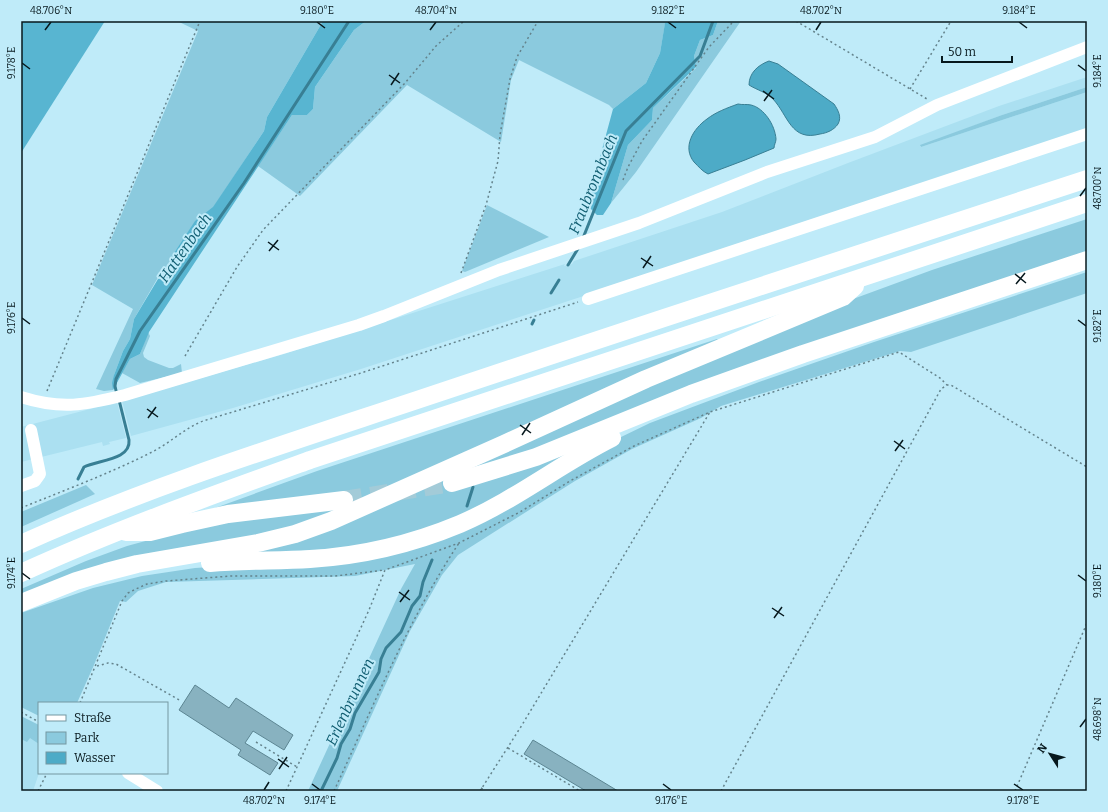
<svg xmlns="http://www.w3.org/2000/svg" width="1108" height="812" font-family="Bitter,serif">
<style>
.built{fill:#abe0f1}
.green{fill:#8bcade}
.forest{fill:#58b5d1}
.water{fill:#4dabc7;stroke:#387f94}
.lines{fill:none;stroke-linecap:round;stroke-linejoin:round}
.stream{stroke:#387f94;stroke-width:3}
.building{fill:#88b2c0;stroke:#5c8592}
.highway-tunnel{stroke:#a3cbd8;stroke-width:18;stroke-dasharray:18 9;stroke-linecap:butt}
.path{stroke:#64838c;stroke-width:1.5;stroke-dasharray:2 3;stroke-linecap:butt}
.minor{stroke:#fff;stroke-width:12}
.highway{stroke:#fff;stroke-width:18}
.ticks{fill:none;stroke:#07181d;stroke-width:1.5}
.labels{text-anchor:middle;stroke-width:4;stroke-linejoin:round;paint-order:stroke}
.water-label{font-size:15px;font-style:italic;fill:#105d71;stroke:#bfebf9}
.neatline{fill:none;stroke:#07181d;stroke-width:1.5}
.ticks-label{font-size:10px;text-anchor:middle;fill:#07181d}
</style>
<rect width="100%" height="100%" fill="#bfebf9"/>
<g class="built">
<path d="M 1087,77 L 1087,87 L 1002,115 L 920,146 L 921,147 L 1087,92 L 1087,131 L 361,369 L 233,408 L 131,436 L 122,401 L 284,354 L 397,318 L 565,264 L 564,266 L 572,264 L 574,261 L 722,212 L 848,163 L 999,106 Z"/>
<path d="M 117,402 L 126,438 L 109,442 L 110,444 L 103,446 L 102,442 L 21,462 L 21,427 Z"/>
<path d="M 21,718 L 39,727 L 39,773 L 33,791 L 21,791 Z"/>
</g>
<g class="green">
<path d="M 177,21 L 323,21 L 267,117 L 264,131 L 213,208 L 195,222 L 172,256 L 178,261 L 167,278 L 160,274 L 134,319 L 130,339 L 123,351 L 114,375 L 113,390 L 104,391 L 96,389 L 133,309 L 92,285 L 198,31 Z"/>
<path d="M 366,21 L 669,21 L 665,24 L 660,53 L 646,83 L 613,109 L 609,105 L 519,60 L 511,80 L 501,142 L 407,85 L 300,196 L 258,166 L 292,115 L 307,115 L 313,109 L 315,87 L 354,30 Z"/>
<path d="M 718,21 L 741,21 L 636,172 L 611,203 L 628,145 L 652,120 L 653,108 L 696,68 L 694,56 L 700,40 L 713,35 Z"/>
<path d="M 1087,87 L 1087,92 L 921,147 L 920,145 L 1002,115 Z"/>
<path d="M 487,205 L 549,237 L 465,272 L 462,271 Z"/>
<path d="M 1087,219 L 1087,254 L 585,443 L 467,515 L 376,546 L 239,555 L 804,317 L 932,270 Z"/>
<path d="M 1087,272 L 1087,293 L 911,352 L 900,351 L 721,406 L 701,418 L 632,449 L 575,481 L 458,555 L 442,575 L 410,631 L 337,791 L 308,791 L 401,589 L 415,564 L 355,576 L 166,582 L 138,591 L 126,602 L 120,601 L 94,665 L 77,703 L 39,703 L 39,716 L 21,707 L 21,613 L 93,588 L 142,576 L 195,568 L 375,556 L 650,423 L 759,382 L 874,342 Z"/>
<path d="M 148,332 L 150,336 L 143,353 L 144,357 L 148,360 L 169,368 L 173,368 L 181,364 L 182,373 L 140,383 L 122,373 L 130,359 L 140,354 Z"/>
<path d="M 717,339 L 718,340 L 334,513 L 284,531 L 21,597 L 21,589 L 28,586 L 86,561 L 127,546 L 164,536 L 204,512 L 317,471 Z"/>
<path d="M 86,485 L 95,494 L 21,527 L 21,512 Z"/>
<path d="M 21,716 L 39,725 L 39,744 L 30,738 L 27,742 L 21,739 Z"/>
</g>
<g class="forest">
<path d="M 21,21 L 105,21 L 21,153 Z"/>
<path d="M 323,21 L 366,21 L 354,30 L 315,87 L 313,109 L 307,115 L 292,115 L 149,332 L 140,354 L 130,359 L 113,390 L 112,383 L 114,375 L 123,351 L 130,339 L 134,319 L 161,274 L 167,277 L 178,261 L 172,256 L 195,221 L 213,207 L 264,131 L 267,117 Z"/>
<path d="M 669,21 L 718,21 L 713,35 L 700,40 L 694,56 L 696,67 L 653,108 L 652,120 L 628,145 L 611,203 L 603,215 L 597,215 L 587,205 L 613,109 L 646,83 L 660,53 L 665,23 Z"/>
</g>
<g class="water">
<path d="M 769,61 L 778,64 L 834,104 C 838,110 842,117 838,124 C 834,130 827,133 820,134 C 791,142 788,115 773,99 C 766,92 757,90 749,85 C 749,73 758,65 769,61 Z"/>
<path d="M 738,104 C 742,105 747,104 751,105 C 764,108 775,125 776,139 C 776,142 774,145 774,148 L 745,160 L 708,174 C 702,171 699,167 694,162 C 682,147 693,129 707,119 C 716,112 727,108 738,104 Z"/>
</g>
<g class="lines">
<g class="stream">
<path d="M 583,238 L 626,131 L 700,56 L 713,21"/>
<path d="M 568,265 L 579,247"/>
<path d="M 551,293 L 559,280"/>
<path d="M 532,324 L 534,320"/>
<path d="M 117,395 L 115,386 L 116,379 L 140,331 L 244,183 L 349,21"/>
<path d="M 78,479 L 84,467 C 98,460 131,460 129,440 L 119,400"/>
<path d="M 467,506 L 473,487"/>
<path d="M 321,791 L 337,758 L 341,744 L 350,729 L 355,713 L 379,672 L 381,659 L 386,648 L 401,632 L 412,606 L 420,596 L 423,582 L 432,560"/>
</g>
</g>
<g class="building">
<path d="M 195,685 L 229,708 L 236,698 L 293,735 L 284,750 L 253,731 L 245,743 L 278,763 L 270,775 L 238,755 L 241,750 L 179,710 Z"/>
<path d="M 533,740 L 618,791 L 586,791 L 524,754 Z"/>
</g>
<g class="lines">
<path class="highway-tunnel" d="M 344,500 L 452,483"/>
<g class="path">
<path d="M 796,21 L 927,99"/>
<path d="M 910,89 L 951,21"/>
<path d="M 623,180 L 628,167 L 642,141 L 709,47 L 734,21"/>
<path d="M 461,273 L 486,205 L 498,161 L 500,135 L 510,79 L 517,57 L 538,21"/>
<path d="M 185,356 L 237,267 L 263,230 L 405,83 L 436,46 L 464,21"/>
<path d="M 47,391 L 200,21"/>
<path d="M 21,508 C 65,490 111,473 154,451 C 171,442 185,428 203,421 L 361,373 L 578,302"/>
<path d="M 97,666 L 108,663 L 116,664 L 181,701"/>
<path d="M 80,703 L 122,601 L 128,593 L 136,589 L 147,584 L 166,581 L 231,576 L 335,576 L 385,570"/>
<path d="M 21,712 L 39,722"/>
<path d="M 256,742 L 297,767"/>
<path d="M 508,748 L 580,791"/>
<path d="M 481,788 L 486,791"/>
<path d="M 38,791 L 47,773"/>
<path d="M 286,791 L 369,610 L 385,570 L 459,543 L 520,512 L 570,481 L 634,446 L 710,412 L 899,352 L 940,378 L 947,385"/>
<path d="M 334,791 C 373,707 408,620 459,543"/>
<path d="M 480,791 L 522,725 L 710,412"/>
<path d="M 721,791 L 941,389 L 947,385 L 951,385 L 1087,467"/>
<path d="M 1015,791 L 1087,623"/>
</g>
<g class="minor">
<path d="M 588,299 L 1087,134"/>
<path d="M 21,397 C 62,410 85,405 125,395 L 359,325 L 384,316 L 499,270 L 639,223 L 767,172 L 875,137 L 937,105 L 1087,47"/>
<path d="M 21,486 L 35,481 L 40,474 L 31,430"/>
<path d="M 128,773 L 157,791"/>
</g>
<g class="highway">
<path d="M 452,483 L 536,457 L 691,394 L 803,354 L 1087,260"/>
<path d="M 126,532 L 150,532 L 182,524 L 228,514 L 344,500"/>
<path d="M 21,544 C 156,483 301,439 441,392 C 656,320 872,250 1087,179"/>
<path d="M 210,563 C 243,560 277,561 310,559 C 361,556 412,544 460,524 C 514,501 560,464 612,438"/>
<path d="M 21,573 C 115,530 213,495 310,460 L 1087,203"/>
<path d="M 21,603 L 76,581 L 106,572 L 137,564 L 258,543 L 295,534 L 331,521 L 504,444 L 646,379 L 843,297 L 855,286"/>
</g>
</g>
<path class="ticks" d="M 317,22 L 325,28M 668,22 L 676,28M 1019,22 L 1027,28M 45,30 L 51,22M 430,30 L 436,22M 816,30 L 821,22M 22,63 L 30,69M 1078,65 L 1086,71M 389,75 L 400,83M 391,85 L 399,73M 763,91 L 774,99M 764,101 L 772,90M 1080,196 L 1086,188M 268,242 L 279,250M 269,251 L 278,240M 641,258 L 653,266M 643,268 L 651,256M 1015,274 L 1026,283M 1016,284 L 1025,273M 22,318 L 30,324M 1078,320 L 1086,326M 147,409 L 158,417M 148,418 L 156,407M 520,425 L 531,433M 522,435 L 530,423M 894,441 L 905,449M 895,451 L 903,440M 22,573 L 30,579M 1078,575 L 1086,581M 399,592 L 410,600M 400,602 L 409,590M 772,608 L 784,616M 774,618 L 782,607M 1080,727 L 1086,719M 278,759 L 289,767M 279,769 L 287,757M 312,784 L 320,790M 663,784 L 671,790M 1014,784 L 1023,790M 264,790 L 269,782"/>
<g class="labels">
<g class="water-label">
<text transform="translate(593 184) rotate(-68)" y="5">Fraubronnbach</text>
<text transform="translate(185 248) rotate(-55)" y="5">Hattenbach</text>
<text transform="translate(350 702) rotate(-65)" y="5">Erlenbrunnen</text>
</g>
</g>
<rect width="1108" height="812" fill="none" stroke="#bfebf9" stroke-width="44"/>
<rect x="38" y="702" width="130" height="72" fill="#bfebf9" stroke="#7597a1"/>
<rect x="46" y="715" width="20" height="6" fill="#ffffff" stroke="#7597a1"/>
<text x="74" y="722" font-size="12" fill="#07181d">Straße</text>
<rect x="46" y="732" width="20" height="12" fill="#8bcade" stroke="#7597a1"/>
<text x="74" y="742" font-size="12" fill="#07181d">Park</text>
<rect x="46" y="752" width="20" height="12" fill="#4dabc7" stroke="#7597a1"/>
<text x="74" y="762" font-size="12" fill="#07181d">Wasser</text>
<g transform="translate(1050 754) rotate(306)" stroke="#bfebf9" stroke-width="3" paint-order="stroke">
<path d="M0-3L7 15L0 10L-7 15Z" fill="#07181d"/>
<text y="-6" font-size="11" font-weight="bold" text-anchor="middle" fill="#07181d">N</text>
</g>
<path d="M942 56v6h70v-6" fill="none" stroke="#07181d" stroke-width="2"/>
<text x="948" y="56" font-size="12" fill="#07181d" stroke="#bfebf9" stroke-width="3" paint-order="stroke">50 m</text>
<rect x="22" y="22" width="1064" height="768" class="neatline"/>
<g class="ticks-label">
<text x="51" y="14">48.706°N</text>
<text x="317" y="14">9.180°E</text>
<text x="436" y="14">48.704°N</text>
<text x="668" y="14">9.182°E</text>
<text x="821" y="14">48.702°N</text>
<text x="1019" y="14">9.184°E</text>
<text transform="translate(11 63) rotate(-90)" y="4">9.178°E</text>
<text transform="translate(1097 71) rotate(-90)" y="4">9.184°E</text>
<text transform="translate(1097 188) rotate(-90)" y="4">48.700°N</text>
<text transform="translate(11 318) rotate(-90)" y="4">9.176°E</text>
<text transform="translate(1097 326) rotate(-90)" y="4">9.182°E</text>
<text transform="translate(11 573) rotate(-90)" y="4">9.174°E</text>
<text transform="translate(1097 581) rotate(-90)" y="4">9.180°E</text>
<text transform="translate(1097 719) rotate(-90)" y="4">48.698°N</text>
<text x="264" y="804">48.702°N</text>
<text x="320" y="804">9.174°E</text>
<text x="671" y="804">9.176°E</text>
<text x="1023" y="804">9.178°E</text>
</g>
</svg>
